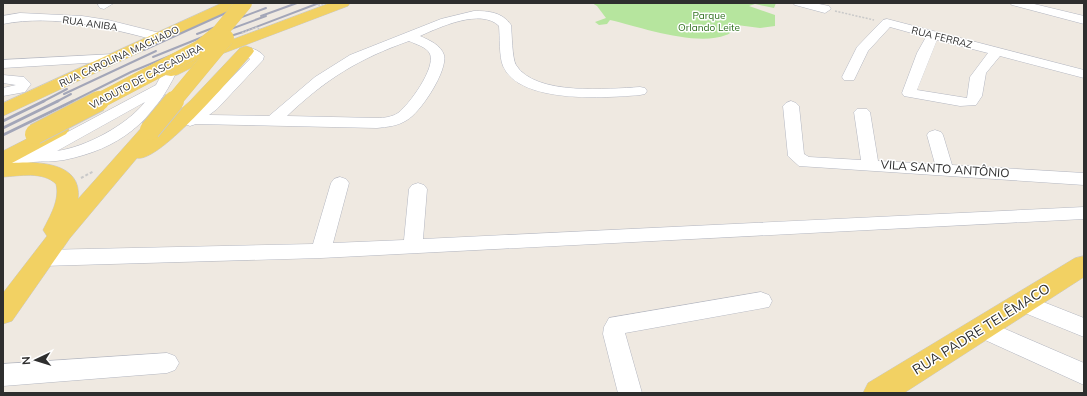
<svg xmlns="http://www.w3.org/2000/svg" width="1087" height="396" font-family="Mulish,sans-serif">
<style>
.green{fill:#b6e59e}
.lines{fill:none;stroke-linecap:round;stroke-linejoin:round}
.minor-casing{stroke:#b4b7c1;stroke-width:1}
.major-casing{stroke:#c9c9c9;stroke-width:1}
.path-far1{stroke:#c9c9c9;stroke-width:1.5;stroke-dasharray:2 1.5;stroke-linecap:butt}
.path{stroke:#c9c9c9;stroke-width:2;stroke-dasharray:3 2;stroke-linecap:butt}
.minor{fill:#fff;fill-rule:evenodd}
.major{fill:#f2d163;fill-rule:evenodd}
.rail-far1{stroke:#a3a6b8;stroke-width:2}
.rail{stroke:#a3a6b8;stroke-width:3}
.major-bridge-far1-casing{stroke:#c9c9c9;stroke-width:16;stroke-linecap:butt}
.major-bridge-casing{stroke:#c9c9c9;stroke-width:22;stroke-linecap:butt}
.path-bridge{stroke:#c9c9c9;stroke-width:1.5;stroke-dasharray:2 1.5;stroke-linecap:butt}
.major-bridge-far1{stroke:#f2d163;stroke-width:16}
.major-bridge{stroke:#f2d163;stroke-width:20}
.labels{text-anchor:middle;stroke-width:3;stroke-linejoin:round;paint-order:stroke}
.far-park-label{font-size:10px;fill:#2c6e1b;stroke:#fff}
.far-street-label{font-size:10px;fill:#2e2e2e;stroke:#fff}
.street-label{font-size:12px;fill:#2e2e2e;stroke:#fff}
.near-street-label{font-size:14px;fill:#2e2e2e;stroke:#fff}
</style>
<rect width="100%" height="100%" fill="#efe9e1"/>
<path class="green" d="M 592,3 L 776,3 L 774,8 L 755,4 L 749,6 L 775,15 L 775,26 L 760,28 L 737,25 C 734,28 731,34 726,35 C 697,47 640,27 610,20 L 607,24 L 599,25 L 595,22 L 606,18 L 597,6 Z"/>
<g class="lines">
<g class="minor-casing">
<g id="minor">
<path d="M 99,3 L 114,3 L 104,9 L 100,8 L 98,5 Z"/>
<path d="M 793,3 L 814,3 L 829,6 L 831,9 L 825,13 L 795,5 Z"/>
<path d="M 1010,3 L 1030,3 L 1084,16 L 1084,24 L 1012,5 Z"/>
<path d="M 474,11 C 489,11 502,12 511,25 C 512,34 512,58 516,65 C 535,96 609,89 640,87 L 645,88 L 647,91 L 645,94 L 640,95 C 606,98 519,104 503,66 C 499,57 500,36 499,26 C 481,8 440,27 420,36 C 429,40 441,45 444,55 C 448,71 420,113 407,120 C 398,126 387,127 377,128 L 196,124 L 190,126 L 185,124 L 182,121 L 207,103 L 250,59 L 239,51 L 241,48 C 249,46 259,50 264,56 L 263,60 L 217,109 L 209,115 L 269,116 L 315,77 L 350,55 L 441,19 ZM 409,41 C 415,44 427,47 430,54 C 436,68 409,105 398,113 C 392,117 384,118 377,118 L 287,116 C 326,79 358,59 409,41 Z"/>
<path d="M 20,13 L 82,16 L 108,20 L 164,34 L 165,37 L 159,41 C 109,28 55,14 3,24 L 3,16 Z"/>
<path d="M 887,19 L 1084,70 L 1084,78 L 1000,56 L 986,73 L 982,96 L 976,105 L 960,106 L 904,96 L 902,93 L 917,53 L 926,37 L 890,27 L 868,51 L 854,80 L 844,80 L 842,77 L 857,47 L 883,20 ZM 937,40 L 988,53 L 970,77 L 967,98 L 917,90 Z"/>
<path d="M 114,54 L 119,55 L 121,58 L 119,61 L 3,68 L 3,60 Z"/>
<path d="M 170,67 L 175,68 L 177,71 C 153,122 119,149 64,160 C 53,162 43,161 33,162 C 23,163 13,167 3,169 L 3,159 L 30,152 L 156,85 L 165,68 ZM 145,102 C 127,125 86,147 57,151 Z"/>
<path d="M 3,75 L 24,77 L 31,84 L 25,92 L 3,96 L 3,88 L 16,85 L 3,83 Z"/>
<path d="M 791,101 L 796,103 L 799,106 L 804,154 L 809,157 L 861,160 L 854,112 L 857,109 L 867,109 L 870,112 L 878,161 L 935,164 L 927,135 L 929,132 L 935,130 L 941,132 L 943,135 L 952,165 L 1084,173 L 1084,185 L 799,166 L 788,156 L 783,106 L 786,103 Z"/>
<path d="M 340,177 L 346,179 L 349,183 L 333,243 L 404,240 L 409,189 L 412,185 L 418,183 L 424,185 L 427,189 L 423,239 L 1084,207 L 1084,219 L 321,258 L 42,266 L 35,263 L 32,258 L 35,253 L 42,250 L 313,244 L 331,183 L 334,179 Z"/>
<path d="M 761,292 L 769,295 L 772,301 L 769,307 L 625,333 L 642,393 L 618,393 L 603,334 L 604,327 L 609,318 Z"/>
<path d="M 1023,294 L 1084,318 L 1084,337 L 1015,309 L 1012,303 L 1015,297 Z"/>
<path d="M 982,319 L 1084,363 L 1084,385 L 974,335 L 971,328 L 974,321 Z"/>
<path d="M 167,353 L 175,356 L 179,363 L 175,370 L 167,373 L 3,386 L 3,364 Z"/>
</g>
</g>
<g class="major-casing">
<g id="major">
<path d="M 222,3 L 241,3 L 239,6 L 3,116 L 3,103 Z"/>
<path d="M 330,3 L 350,3 L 348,6 L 211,58 L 177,75 L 171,76 L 165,75 L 162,71 L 165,67 L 199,52 Z"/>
<path d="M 246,46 L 252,48 L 254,51 L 252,54 C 235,73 160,163 137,158 L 70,238 L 12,321 L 3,324 L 3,293 L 47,236 L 43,230 C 50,216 60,200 56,184 C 43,171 19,176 3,177 L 3,151 L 52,126 L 59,124 L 66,126 L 69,130 L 66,134 L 12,163 C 37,161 83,162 78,199 L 143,126 L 150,124 L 157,126 L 159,129 L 162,126 L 190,101 L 240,48 Z"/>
<path d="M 1084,256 L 1084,277 L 904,393 L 863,393 L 868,383 L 1075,258 Z"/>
</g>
</g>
<path class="path-far1" d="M 835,11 L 874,20"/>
<path class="path" d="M 81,178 L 94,171"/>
<use href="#minor" class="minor"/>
<use href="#major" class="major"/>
<g class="rail-far1">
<path d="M 261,16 L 297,3"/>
<path d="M 197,34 L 266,8"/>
<path d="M 201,40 L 266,16"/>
<path d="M 144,50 L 248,3"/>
<path d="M 153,57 L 205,36"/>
<path d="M 64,94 L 156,51"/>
<path d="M 42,102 L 67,89"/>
<path d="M 56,102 L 71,94"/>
<path d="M 71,102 L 131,72 L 172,55 L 243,32 L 319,3"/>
</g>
<g class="rail">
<path d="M 3,121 L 44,101"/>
<path d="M 3,128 L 58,101"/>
<path d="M 3,135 L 73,101"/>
</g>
<g class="major-bridge-far1-casing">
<g id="major-bridge-far1">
<path d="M 97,102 L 200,48 L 219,33 L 244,3"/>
<path d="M 173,102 L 226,38"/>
</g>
</g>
<g class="major-bridge-casing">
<g id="major-bridge">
<path d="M 150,130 L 174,101"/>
<path d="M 35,134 L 99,101"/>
</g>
</g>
<g class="path-bridge">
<path d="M 315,3 L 319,5 L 325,3"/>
<path d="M 242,33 L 257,27 L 259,29"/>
</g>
<use href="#major-bridge-far1" class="major-bridge-far1"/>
<use href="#major-bridge" class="major-bridge"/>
</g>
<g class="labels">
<g class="far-park-label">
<text x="709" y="19">Parque<tspan x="709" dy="12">Orlando Leite</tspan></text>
</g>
<g class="far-street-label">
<text transform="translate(90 23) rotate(8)" y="4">RUA ANIBA</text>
<text transform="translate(942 37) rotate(14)" y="4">RUA FERRAZ</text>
<text transform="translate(119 56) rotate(-25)" y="4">RUA CAROLINA MACHADO</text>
<text transform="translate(146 76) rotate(-28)" y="4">VIADUTO DE CASCADURA</text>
</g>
<g class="street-label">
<text transform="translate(945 169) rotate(4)" y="4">VILA SANTO ANTÔNIO</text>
</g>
<g class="near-street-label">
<text transform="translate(981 329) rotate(-32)" y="5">RUA PADRE TELÊMACO</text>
</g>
</g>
<rect width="1087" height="396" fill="none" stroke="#2e2e2e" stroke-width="8"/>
<g transform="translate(36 360) rotate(266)" stroke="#ffffff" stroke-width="3" paint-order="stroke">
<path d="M0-3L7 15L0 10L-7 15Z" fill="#2e2e2e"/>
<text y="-6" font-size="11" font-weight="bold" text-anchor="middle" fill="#2e2e2e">N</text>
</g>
</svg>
